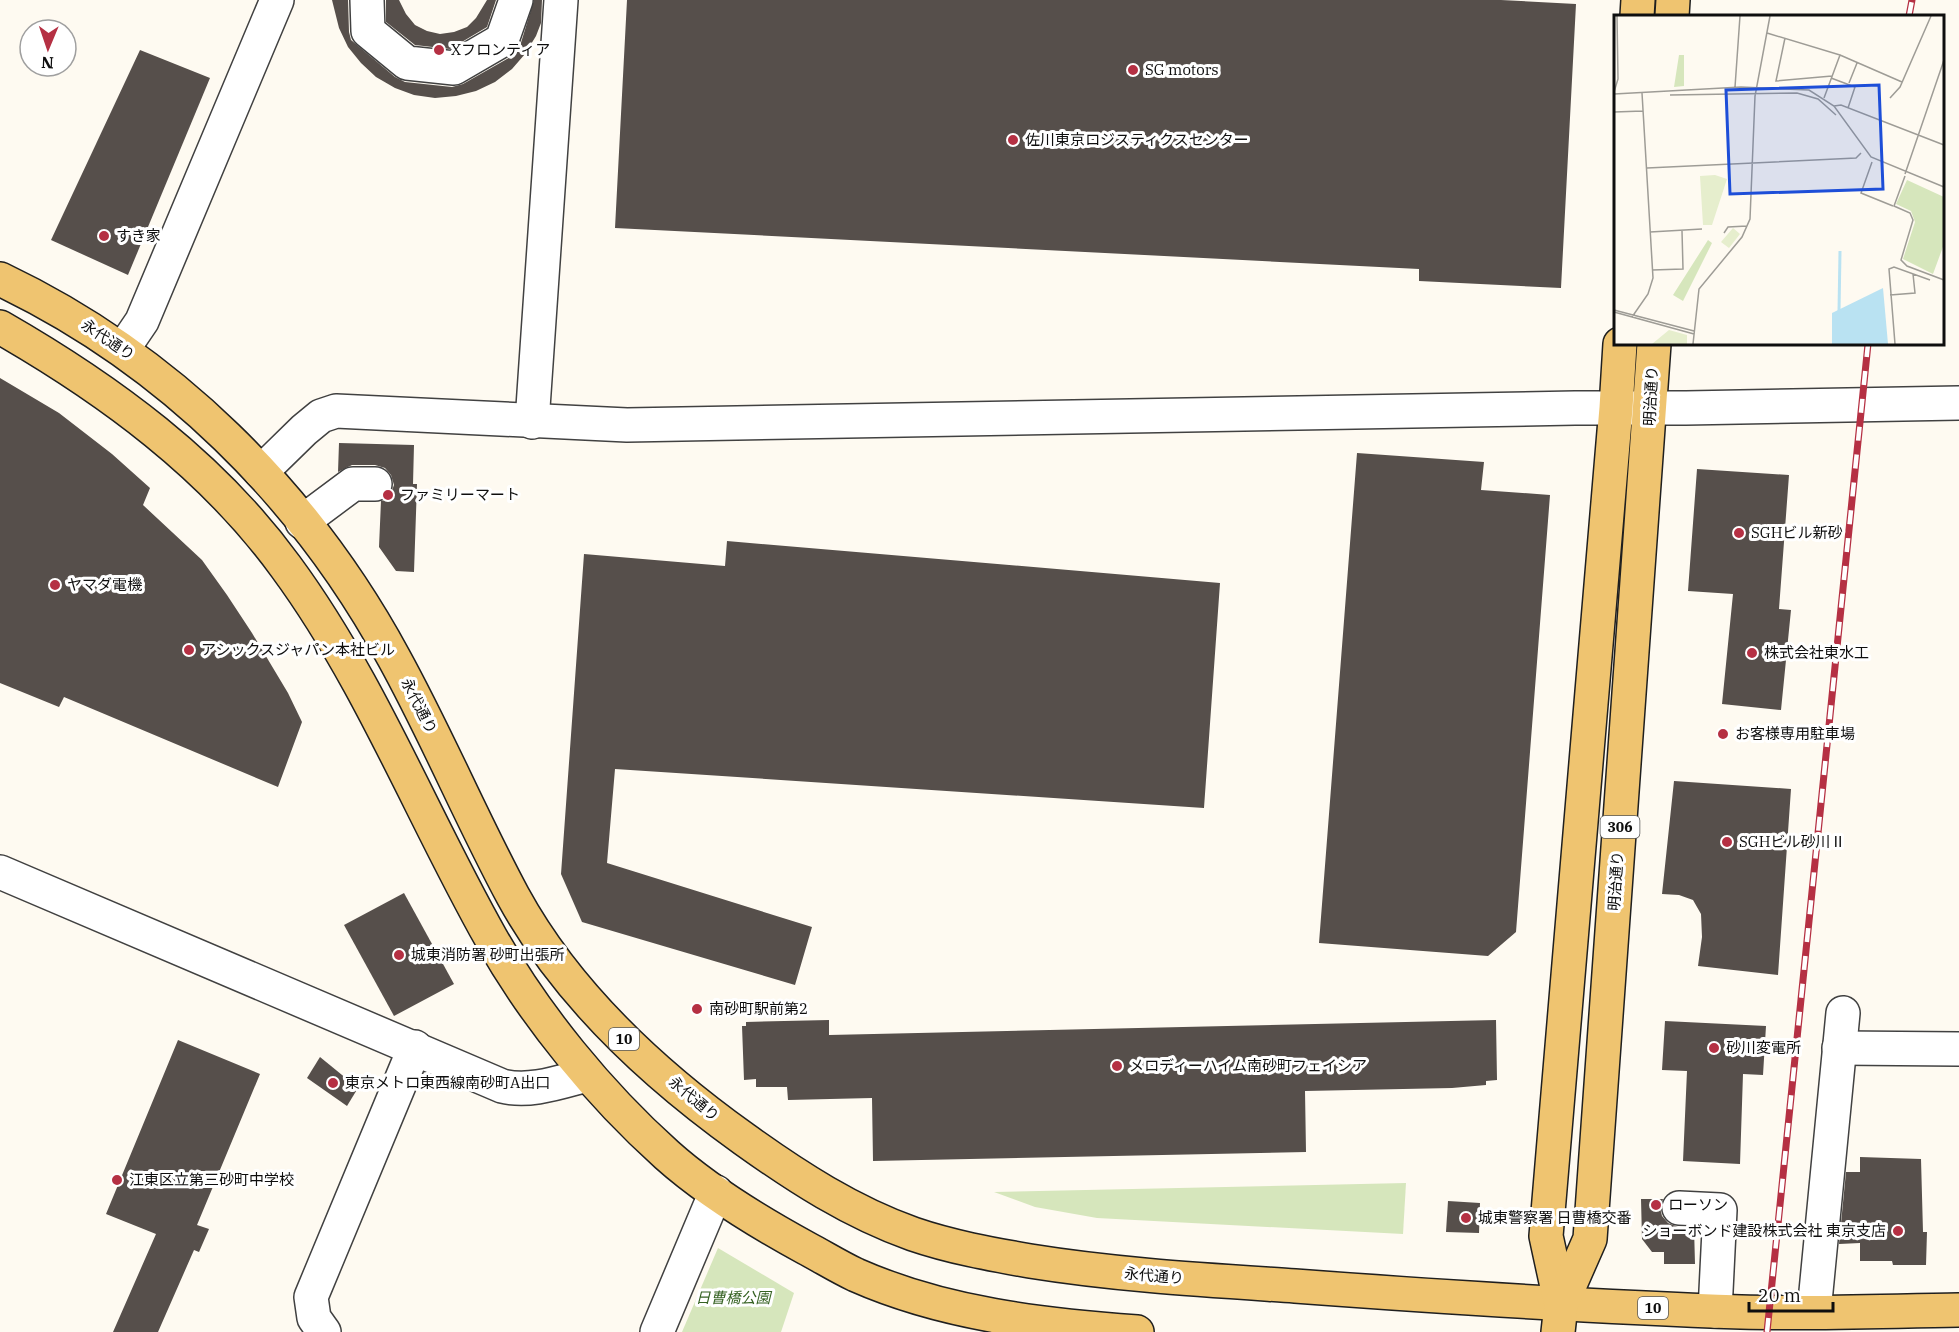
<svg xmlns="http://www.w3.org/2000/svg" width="1959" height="1332" font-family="'IBM Plex Serif','Noto Sans JP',serif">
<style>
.green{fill:#d6e6bc}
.building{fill:#564f4b}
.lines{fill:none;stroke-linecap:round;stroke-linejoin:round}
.minor-casing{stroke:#414141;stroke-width:36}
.major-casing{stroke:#1f1f1f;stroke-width:36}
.minor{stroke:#fff;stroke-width:33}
.major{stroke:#efc470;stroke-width:33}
.rail-casing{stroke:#b53043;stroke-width:7}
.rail{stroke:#fff;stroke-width:4.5;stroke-dasharray:14;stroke-linecap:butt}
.poi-dot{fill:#b53043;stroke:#fff;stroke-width:2}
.labels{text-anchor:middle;stroke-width:6;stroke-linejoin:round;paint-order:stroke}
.shield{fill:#fff;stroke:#565656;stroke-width:1.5}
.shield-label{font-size:14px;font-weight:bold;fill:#0e0e0e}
.poi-label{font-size:15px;fill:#0e0e0e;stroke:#fff;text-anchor:start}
.street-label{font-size:15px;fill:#0e0e0e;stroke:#fff}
.park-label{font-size:15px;font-style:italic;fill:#366223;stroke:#fff}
.inset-river{fill:none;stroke:#b9e2f2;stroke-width:3}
.inset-road{fill:none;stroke:#9e9c96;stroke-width:1.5}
.view{fill:#1d4ed8;fill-opacity:0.15;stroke:#1d4ed8;stroke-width:3}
.inset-edge{fill:none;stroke:#0e0e0e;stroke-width:3}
</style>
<rect width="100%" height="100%" fill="#fefaf1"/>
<g class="green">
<path d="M 1406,1183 L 1403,1234 L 1097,1218 L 1035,1207 L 994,1192 Z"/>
<path d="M 718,1248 L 794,1293 L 781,1332 L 682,1332 Z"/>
</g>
<g class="building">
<path d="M 332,0 L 348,0 L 349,32 L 351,40 L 395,77 L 405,82 L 452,87 L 463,84 L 512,56 L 520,46 L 534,0 L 542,0 L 541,23 L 536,36 L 525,54 L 512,69 L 495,82 L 476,91 L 456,96 L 435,98 L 414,95 L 395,88 L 376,77 L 361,63 L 348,47 L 339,28 Z"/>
<path d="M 386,0 L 399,0 L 406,14 L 415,25 L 427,31 L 440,34 L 454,32 L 467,27 L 476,18 L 487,0 L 496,0 L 487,27 L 450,49 L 415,45 L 386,22 Z"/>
<path d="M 627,0 L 1501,0 L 1576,4 L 1561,288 L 1419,281 L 1419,269 L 615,228 Z"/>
<path d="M 140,50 L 210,78 L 128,275 L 51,240 Z"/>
<path d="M 0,378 L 59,413 L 112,454 L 150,488 L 143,505 L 202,560 L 227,595 L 252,633 L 288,693 L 302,722 L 278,787 L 64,697 L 59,707 L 0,683 Z"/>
<path d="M 339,443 L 414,445 L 413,484 L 417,484 L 414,572 L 396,571 L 379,547 L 381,501 L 385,500 L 391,493 L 394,485 L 391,475 L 385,468 L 375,465 L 352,465 L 338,472 Z"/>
<path d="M 1357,453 L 1484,462 L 1481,490 L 1550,495 L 1516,932 L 1488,956 L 1319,943 Z"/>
<path d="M 1697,469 L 1789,475 L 1779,609 L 1791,610 L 1781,710 L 1722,704 L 1733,594 L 1688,591 Z"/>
<path d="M 727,541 L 1220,583 L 1204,808 L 615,769 L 607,863 L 812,927 L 795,985 L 582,922 L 561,874 L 584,554 L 725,566 Z"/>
<path d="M 1674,781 L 1791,789 L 1778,975 L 1698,966 L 1702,937 L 1701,914 L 1693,900 L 1679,895 L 1662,894 Z"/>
<path d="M 404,893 L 454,984 L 394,1016 L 344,925 Z"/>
<path d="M 829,1020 L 829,1035 L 1496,1020 L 1497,1080 L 1486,1081 L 1486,1085 L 1452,1088 L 1305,1091 L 1306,1152 L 873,1161 L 872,1098 L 788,1100 L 787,1087 L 756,1087 L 756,1079 L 744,1080 L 742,1026 L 746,1026 L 746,1022 Z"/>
<path d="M 1665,1021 L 1766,1026 L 1763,1075 L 1743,1074 L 1740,1164 L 1683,1161 L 1687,1071 L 1662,1070 Z"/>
<path d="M 178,1040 L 260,1074 L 197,1225 L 209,1229 L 199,1252 L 194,1250 L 158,1332 L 113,1332 L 156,1234 L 106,1214 Z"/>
<path d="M 320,1057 L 358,1088 L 347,1106 L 307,1078 Z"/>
<path d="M 1860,1157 L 1921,1159 L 1923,1232 L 1927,1232 L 1926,1265 L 1893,1265 L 1892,1261 L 1860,1261 L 1860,1243 L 1839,1244 L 1846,1172 L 1860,1172 Z"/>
<path d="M 1641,1199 L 1663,1199 L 1660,1208 L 1662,1216 L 1668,1223 L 1678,1227 L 1694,1227 L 1695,1264 L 1664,1264 L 1664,1252 L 1652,1252 L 1642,1239 Z"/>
<path d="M 1448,1201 L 1480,1203 L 1479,1233 L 1446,1232 Z"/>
</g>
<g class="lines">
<g class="minor-casing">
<g id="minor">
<path d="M 367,0 L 368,31 L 407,63 L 454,68 L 502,40 L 516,0"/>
<path d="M 123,349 L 142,321 L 277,0"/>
<path d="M 532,422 L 561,0"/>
<path d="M 261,472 L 304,430 L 321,416 L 336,411 L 627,425 L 1575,408 L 1686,408 L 1959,403"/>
<path d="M 302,522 L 353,484 L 375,484"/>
<path d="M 0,872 L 502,1086 C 530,1093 560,1082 587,1075"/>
<path d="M 1839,1048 L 1959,1049"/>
<path d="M 1679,1208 L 1720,1210 L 1715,1311"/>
<path d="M 1814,1312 L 1843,1013"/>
<path d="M 324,1332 L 314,1318 L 311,1297 L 415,1047"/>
<path d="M 657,1332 L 716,1192"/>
</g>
</g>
<g class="major-casing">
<g id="major">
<path d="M 1637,16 L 1638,0"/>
<path d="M 1672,16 L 1673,0"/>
<path d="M 0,279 C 168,359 305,494 394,658 C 437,736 471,818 513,896 C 567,995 653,1074 744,1139 C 797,1177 851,1212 913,1234 C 951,1247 990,1254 1030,1261 C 1117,1275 1206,1280 1295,1286 C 1444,1297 1592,1307 1741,1312 C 1814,1314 1887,1311 1959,1310"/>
<path d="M 0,327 C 108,389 212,465 286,567 C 370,681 422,816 491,938 C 536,1017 599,1094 667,1155 C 705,1189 762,1224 806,1248 C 823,1257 839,1267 856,1275 C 944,1314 1042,1325 1137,1332"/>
<path d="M 1561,1305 L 1546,1236 L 1616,408 L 1620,344"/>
<path d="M 1558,1332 L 1561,1305 L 1590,1239 L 1654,344"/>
</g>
</g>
<use href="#minor" class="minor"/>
<use href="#major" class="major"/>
<g class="rail-casing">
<g id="rail">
<path d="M 1909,16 L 1912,0"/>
<path d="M 1767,1332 L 1868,344"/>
</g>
</g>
<use href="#rail" class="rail"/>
</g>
<g class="poi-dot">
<circle cx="439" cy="50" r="6"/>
<circle cx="1133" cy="70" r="6"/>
<circle cx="1013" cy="140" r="6"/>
<circle cx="104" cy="236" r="6"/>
<circle cx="388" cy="495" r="6"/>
<circle cx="1739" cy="533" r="6"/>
<circle cx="55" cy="585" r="6"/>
<circle cx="189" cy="650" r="6"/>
<circle cx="1752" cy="653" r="6"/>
<circle cx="1723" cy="734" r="6"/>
<circle cx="1727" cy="842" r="6"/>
<circle cx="399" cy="955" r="6"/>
<circle cx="697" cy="1009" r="6"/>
<circle cx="1714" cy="1048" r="6"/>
<circle cx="1117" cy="1066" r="6"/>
<circle cx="333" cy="1083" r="6"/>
<circle cx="117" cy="1180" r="6"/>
<circle cx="1656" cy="1205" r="6"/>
<circle cx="1466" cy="1218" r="6"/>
<circle cx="1898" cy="1231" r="6"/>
</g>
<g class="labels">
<g class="shield">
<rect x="1600.5" y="816" width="39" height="22" rx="4.5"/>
<rect x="609" y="1028" width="30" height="22" rx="4.5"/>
<rect x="1638" y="1297" width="30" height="22" rx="4.5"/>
</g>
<g class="shield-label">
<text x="1620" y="832">306</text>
<text x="624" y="1044">10</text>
<text x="1653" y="1313">10</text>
</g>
<g class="poi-label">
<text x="451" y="55">Xフロンティア</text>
<text x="1145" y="75">SG motors</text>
<text x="1025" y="145">佐川東京ロジスティクスセンター</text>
<text x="116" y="241">すき家</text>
<text x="400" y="500">ファミリーマート</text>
<text x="1751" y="538">SGHビル新砂</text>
<text x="67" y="590">ヤマダ電機</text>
<text x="201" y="655">アシックスジャパン本社ビル</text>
<text x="1764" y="658">株式会社東水工</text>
<text x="1735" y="739">お客様専用駐車場</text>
<text x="1739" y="847">SGHビル砂川Ⅱ</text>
<text x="411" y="960">城東消防署 砂町出張所</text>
<text x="709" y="1014">南砂町駅前第2</text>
<text x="1726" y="1053">砂川変電所</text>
<text x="1129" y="1071">メロディーハイム南砂町フェイシア</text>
<text x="345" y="1088">東京メトロ東西線南砂町A出口</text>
<text x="129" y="1185">江東区立第三砂町中学校</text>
<text x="1668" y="1210">ローソン</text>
<text x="1478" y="1223">城東警察署 日曹橋交番</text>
<text x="1886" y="1236" text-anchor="end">ショーボンド建設株式会社 東京支店</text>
</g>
<g class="street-label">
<text transform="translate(108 340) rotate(34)" y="5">永代通り</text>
<text transform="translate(1651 396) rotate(-87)" y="5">明治通り</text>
<text transform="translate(419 706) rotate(63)" y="5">永代通り</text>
<text transform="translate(1616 881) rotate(-86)" y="5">明治通り</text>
<text transform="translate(694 1099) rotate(40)" y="5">永代通り</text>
<text transform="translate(1154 1276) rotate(5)" y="5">永代通り</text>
</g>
<g class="park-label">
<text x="733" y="1303">日曹橋公園</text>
</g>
</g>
<g transform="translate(1614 15)">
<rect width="330" height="330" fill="#fefaf1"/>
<path d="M 65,40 L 70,40 L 70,71 L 60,72 ZM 293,165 L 330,182 L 330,229 L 319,259 L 289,244 L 301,207 L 297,196 L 282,189 ZM 94,225 L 98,228 L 69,286 L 59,280 Z" fill="#d6e6bc"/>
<path d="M 101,160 L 113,164 L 98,210 L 89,210 L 86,161 ZM 119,213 L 126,219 L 115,233 L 107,227 ZM 55,315 L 73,320 L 73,329 L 38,329 Z" fill="#e6eecd"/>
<path d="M 269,273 L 274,329 L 218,329 L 218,298 Z" fill="#b9e2f2"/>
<path class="inset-river" d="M 225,297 L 226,236"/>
<path class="inset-road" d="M 153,18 L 226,40 L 210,83M 171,23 L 162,66 L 218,61M 226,40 L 288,67M 217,63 L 241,72 L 234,93M 235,68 L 243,48M 121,72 L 126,1M 0,77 L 4,64 L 3,1M 0,79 L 127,72 L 195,75 L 220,91 L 257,142 L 330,172M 56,80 L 183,78 L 204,84 L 222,100M 276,83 L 286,72 L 317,1M 220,91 L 227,90 L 330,130M 0,97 L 29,96M 258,147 L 247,178 L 279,191M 33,153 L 242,143 L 247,138M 291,159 L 330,45M 291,161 L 280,191 L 296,198 L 299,205 L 287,245 L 293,251 L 330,265M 36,217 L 88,214M 110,218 L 114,212 L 133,211M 38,255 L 69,254 L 68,216M 276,280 L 301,278 L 299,259M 0,295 L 80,316M 0,297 L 80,319M 18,302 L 34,279 L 39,263 L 28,78M 79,329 L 85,274 L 128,222 L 136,204 L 141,81 L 156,1M 281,329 L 275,254 L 280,252 L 316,265"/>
<path class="view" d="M 265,70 L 269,174 L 116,179 L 112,75 Z"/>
<rect width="330" height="330" class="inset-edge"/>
</g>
<g transform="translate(48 48) rotate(182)"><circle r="28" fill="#ffffff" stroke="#9f9f9f" stroke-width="1.5"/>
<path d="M0-4.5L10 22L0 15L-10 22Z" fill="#b53043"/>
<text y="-9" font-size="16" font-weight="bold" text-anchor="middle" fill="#0e0e0e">N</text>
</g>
<path d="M1749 1302v9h84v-9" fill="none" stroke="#0e0e0e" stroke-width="3"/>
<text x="1758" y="1302" font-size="18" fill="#0e0e0e" stroke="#ffffff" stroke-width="4.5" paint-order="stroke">20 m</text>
</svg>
